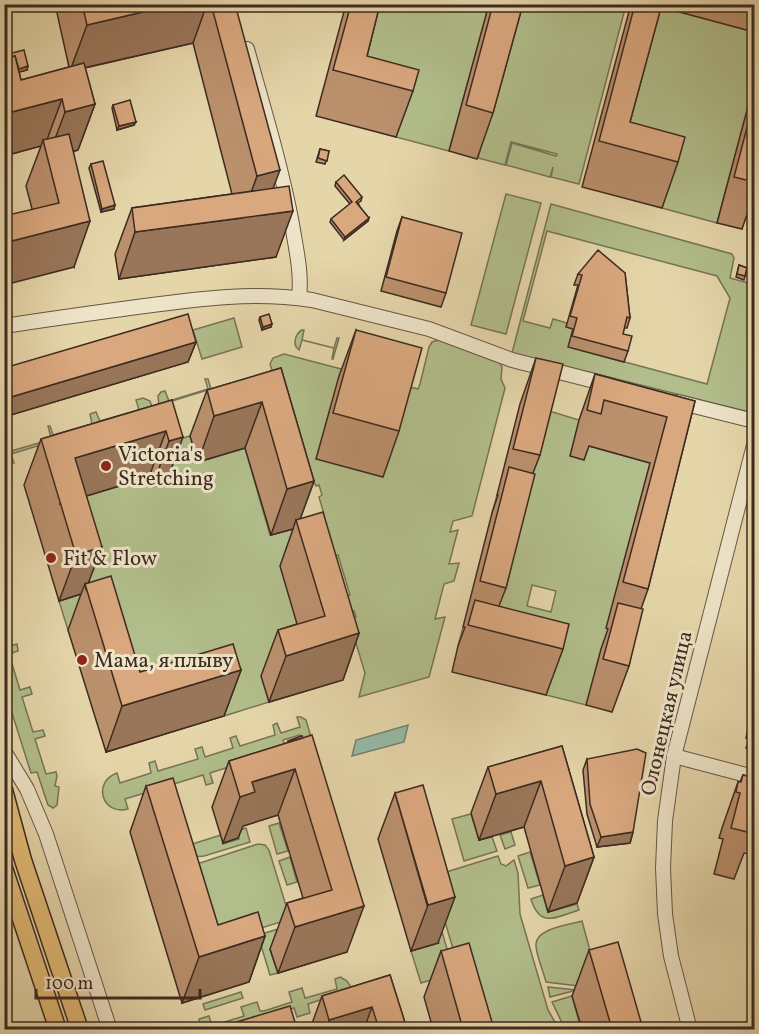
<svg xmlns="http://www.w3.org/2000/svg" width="759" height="1034" font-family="Vollkorn,serif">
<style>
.green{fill:#b1be8b;stroke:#777456;stroke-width:1.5;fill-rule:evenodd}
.water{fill:#96b9a5;stroke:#728070;stroke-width:1.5}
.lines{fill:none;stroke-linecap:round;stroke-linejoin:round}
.minor-casing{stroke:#675643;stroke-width:16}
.major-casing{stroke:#3d2b21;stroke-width:19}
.minor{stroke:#eee4c8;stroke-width:14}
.major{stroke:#e2bb75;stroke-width:16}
.wall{fill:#bb906d;stroke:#3d2b21;stroke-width:1.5}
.shaded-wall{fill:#997659;stroke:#3d2b21;stroke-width:1.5}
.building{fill:#daa87f;stroke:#3d2b21;stroke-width:1.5}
.poi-dot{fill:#8f2418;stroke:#eee4c8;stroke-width:2}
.labels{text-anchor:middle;stroke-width:6;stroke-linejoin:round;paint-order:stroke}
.poi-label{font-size:21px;fill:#3d2b21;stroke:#eee4c8;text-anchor:start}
.street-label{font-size:21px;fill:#3d2b21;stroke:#eee4c8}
</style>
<rect width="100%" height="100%" fill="#e5d6aa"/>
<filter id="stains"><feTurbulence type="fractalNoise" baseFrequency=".00333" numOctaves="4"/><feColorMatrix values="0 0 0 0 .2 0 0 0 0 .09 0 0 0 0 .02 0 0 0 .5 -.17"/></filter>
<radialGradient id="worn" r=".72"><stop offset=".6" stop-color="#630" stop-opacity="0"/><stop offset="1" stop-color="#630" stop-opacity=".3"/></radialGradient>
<g class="green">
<path d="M 376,5 L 489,5 L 449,151 L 396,137 L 402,116 L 350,102 Z"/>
<path d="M 518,5 L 626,5 L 579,184 L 551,177 L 553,167 L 550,177 L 506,165 L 512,143 L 556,156 L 557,154 L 511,142 L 505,165 L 478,158 Z"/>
<path d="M 657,6 L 754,32 L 754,84 L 717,223 L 662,208 L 613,169 Z"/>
<path d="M 506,194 L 541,203 L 506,334 L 471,325 Z"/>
<path d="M 551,204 L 732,254 L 734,258 L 730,278 L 748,283 L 754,263 L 754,393 L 749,412 L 512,353 ZM 547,231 L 717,276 L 730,298 L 707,384 L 569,347 L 573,329 L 567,327 L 567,323 L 553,319 L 550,328 L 523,321 Z"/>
<path d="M 234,318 L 242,347 L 202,359 L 193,330 Z"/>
<path d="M 302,330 L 304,330 L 302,340 L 334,348 L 337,338 L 339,338 L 333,359 L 332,359 L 334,348 L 302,340 L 299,350 C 292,345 295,334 302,330 Z"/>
<path d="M 439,340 L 500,363 L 502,367 L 501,379 L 505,388 L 472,516 L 453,521 L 450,532 L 458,530 L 449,564 L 459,563 L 454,581 L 444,584 L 435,619 L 445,617 L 429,677 L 359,697 L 365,673 L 349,620 L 356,617 L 354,611 L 347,613 L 342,597 L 350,595 L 338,555 L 330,557 L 317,517 L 324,514 L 319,497 L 322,495 L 319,485 L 316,486 L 314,482 L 307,484 L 270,364 L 273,358 L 284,354 L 418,389 L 420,384 L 429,347 L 432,342 Z"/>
<path d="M 205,379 L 208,379 L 211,389 L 159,405 L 158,396 L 161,392 L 165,391 L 169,401 L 208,389 Z"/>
<path d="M 143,398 L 150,401 L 152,407 L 51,438 L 48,426 L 50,426 L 53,435 L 92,424 L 90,414 L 96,412 L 100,421 L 139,410 L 136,400 Z"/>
<path d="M 546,410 L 579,420 L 588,446 L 650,463 L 632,635 L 586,705 L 546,695 L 552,671 L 458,646 L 463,627 L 489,634 L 492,513 L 497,495 L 522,501 ZM 532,585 L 556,591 L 551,612 L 527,606 Z"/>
<path d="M 190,436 L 198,461 L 245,448 L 270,535 L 297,528 L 308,662 L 262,676 L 269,702 L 224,716 L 216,690 L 123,718 L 68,630 L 59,601 L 85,593 L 58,504 L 149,477 L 152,487 L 155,446 Z"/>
<path d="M 49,440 L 47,443 L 11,454 L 14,463 L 5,461 L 4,453 Z"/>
<path d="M 5,640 L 7,647 L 17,644 L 18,651 L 9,654 L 20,690 L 30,687 L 32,694 L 22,697 L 33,732 L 43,730 L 45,736 L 35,739 L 46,774 L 56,772 L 57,776 L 55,786 L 59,787 L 57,805 L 53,808 L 48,805 L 37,772 L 31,773 L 5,691 Z"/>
<path d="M 297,717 L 301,717 L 306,720 L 315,751 L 306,754 L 300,735 L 283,740 L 289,759 L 238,764 L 210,773 L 213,783 L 206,785 L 203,775 L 125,799 L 128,809 C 102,816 92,782 117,773 L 120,783 L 151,773 L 149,763 L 155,761 L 158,771 L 198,759 L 195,749 L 202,747 L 205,757 L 233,748 L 230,738 L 236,736 L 240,746 L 275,735 L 273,725 L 277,723 L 281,733 L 300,727 Z"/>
<path d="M 471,814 L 479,840 L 492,837 L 497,851 L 464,861 L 452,819 Z"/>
<path d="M 279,823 L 288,851 L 277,854 L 269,826 Z"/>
<path d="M 246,828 L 250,842 L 204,856 C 193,858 191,854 186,846 L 221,835 L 223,844 L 239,839 L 237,831 Z"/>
<path d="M 511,832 L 515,845 L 505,849 L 500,835 Z"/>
<path d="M 258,844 L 265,845 L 269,850 L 288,912 L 284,921 L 219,941 L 194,865 Z"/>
<path d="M 530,852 L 540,885 L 528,888 L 518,856 Z"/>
<path d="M 498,856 L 501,864 L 506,866 L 514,860 L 518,873 L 520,914 L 548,1010 L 559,1029 L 477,1029 L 434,885 L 440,874 Z"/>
<path d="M 290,857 L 297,882 L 287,885 L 279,861 Z"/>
<path d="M 543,895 L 548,912 L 577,904 L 579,910 C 556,917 540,929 531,899 Z"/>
<path d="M 438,918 L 454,973 L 421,983 L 411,951 L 439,943 L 432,920 Z"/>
<path d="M 582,921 L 599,984 L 587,987 L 546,982 C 544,973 535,952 536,944 C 537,928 569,925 582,921 Z"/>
<path d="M 285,927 L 290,943 L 270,950 L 278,973 L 270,975 L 260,942 L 263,935 L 265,933 Z"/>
<path d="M 340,977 L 347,981 L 351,987 L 339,994 L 308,1004 L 310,1013 L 297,1017 L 294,1008 L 220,1029 L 200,1029 L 201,1029 L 199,1019 L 209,1016 L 212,1026 L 244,1016 L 241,1007 L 257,1002 L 260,1011 L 264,1011 L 292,1002 L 289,992 L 302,988 L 305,998 L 309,997 L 337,989 L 335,979 Z"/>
<path d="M 548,987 L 577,990 L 550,997 Z"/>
<path d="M 241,992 L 243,998 L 205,1010 L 203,1004 Z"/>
<path d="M 572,996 L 580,1025 L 565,1029 L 552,1002 Z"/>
</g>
<path class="water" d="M 408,725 L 404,742 L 352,756 L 356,740 Z"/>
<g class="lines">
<g class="minor-casing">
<g id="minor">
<path d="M 247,49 C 263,107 281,165 292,224 C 296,249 302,273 299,298"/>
<path d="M 4,326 C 49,319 93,313 137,307 C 197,299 251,291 312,300 L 429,329 L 512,360 L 610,385"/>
<path d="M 678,402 L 754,421"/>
<path d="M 4,751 L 27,789 L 46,834 L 110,1030"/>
<path d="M 674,756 L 754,777"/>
<path d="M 690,1030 L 671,956 L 665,914 L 663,868 L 665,821 L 674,756 L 754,445"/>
</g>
</g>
<g class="major-casing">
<g id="major">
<path d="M 4,790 L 23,860 L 80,1030"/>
<path d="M 4,868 L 58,1030"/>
</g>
</g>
<use href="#minor" class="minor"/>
<use href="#major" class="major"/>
</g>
<g class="wall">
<path d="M 60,4 L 235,4 L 273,188 L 276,257 L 119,279 L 115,254 L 132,208 L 232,194 L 193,43 L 85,68 L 95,104 L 78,150 L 73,152 L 74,267 L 32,209 L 26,186 L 41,146 L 4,156 L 4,55 L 27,70 L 19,72 L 21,80 L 69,67 L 57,13 Z"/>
<path d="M 346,4 L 380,4 L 367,56 L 413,91 L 396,137 L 316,116 Z"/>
<path d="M 489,4 L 523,4 L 493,113 L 477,159 L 449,151 Z"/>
<path d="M 631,4 L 754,4 L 754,32 L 661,7 L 630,122 L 678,162 L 662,208 L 582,187 Z"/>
<path d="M 754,84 L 754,194 L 742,229 L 717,223 Z"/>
<path d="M 113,105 L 134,125 L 117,130 L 112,108 Z"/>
<path d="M 320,149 L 329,151 L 325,164 L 316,162 Z"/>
<path d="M 91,164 L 114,209 L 101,212 L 89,168 Z"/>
<path d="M 336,182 L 362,197 L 361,201 L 358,203 L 368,221 L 344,240 L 330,222 L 331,219 L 350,204 L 335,186 Z"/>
<path d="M 402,217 L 446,293 L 441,307 L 381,291 L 397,231 Z"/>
<path d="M 739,265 L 747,268 L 744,280 L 736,277 Z"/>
<path d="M 625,273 L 630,318 L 627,328 L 624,328 L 623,334 L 628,351 L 624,362 L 568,347 L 573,329 L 566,327 L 578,285 L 574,285 L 578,274 Z"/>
<path d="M 260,317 L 271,327 L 262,330 L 259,320 Z"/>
<path d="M 356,330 L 399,431 L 383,477 L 316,459 L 339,376 Z"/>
<path d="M 196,342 L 188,362 L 4,417 L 4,368 Z"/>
<path d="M 536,358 L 540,455 L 533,473 L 506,588 L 499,606 L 563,649 L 546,695 L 452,672 L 458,646 L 465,627 L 463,627 L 492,513 L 498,495 L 497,495 L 520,404 Z"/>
<path d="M 281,368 L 314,481 L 300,519 L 359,633 L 343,680 L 269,702 L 261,676 L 278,630 L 297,624 L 280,566 L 293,529 L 271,535 L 245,448 L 198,462 L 190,436 L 207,390 Z"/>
<path d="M 595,374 L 695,401 L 648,589 L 641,609 L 629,666 L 612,712 L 586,705 L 601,649 L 608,629 L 606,628 L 650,463 L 589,446 L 584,460 L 570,456 L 579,420 Z"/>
<path d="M 172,400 L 166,483 L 152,487 L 149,477 L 86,496 L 89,583 L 140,672 L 241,670 L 224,716 L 106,752 L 68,630 L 81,594 L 59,601 L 24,485 L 41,439 Z"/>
<path d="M 754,708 L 754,751 L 746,748 L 749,739 L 746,738 L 750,720 Z"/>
<path d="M 302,736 L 347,952 L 278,973 L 270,949 L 287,903 L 303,898 L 278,815 L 243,826 L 238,838 L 223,843 L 212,807 L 229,761 L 287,743 L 288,741 Z"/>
<path d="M 562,746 L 594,857 L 577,903 L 548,912 L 524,827 L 479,840 L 471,813 L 488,767 Z"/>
<path d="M 587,759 L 633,832 L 630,843 L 597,847 L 587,814 L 583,770 Z"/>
<path d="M 743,775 L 750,777 L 754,776 L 754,855 L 744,853 L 734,879 L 714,874 L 723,839 L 719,838 L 722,828 L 738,782 L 740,782 Z"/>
<path d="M 146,786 L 218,925 L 265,936 L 249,982 L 182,1003 L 130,832 Z"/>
<path d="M 395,793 L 438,943 L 411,951 L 378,839 Z"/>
<path d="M 589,950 L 643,1029 L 582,1029 L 572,996 Z"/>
<path d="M 441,951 L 494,1029 L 433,1029 L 424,997 Z"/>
<path d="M 390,975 L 407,1029 L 310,1029 L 322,996 Z"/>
</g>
<g class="shaded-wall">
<path d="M 4,4 L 20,4 L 4,8 Z"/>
<path d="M 177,4 L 207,4 L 193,43 L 70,71 L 87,25 Z"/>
<path d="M 28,66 L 27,70 L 6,76 L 7,72 Z"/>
<path d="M 62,99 L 45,145 L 43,140 L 41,146 L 4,156 L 4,114 Z"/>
<path d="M 95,104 L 78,150 L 48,158 L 65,112 Z"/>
<path d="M 136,122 L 134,125 L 117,130 L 119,126 Z"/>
<path d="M 280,170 L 263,215 L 293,211 L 276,257 L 119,279 L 135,232 L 242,218 L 257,176 Z"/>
<path d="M 115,205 L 114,209 L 101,212 L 102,209 Z"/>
<path d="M 369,218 L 368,221 L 344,240 L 345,237 Z"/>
<path d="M 90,221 L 74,267 L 4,285 L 4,243 Z"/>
<path d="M 272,324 L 271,327 L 262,330 L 263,327 Z"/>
<path d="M 196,342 L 188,362 L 4,417 L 4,414 L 11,397 Z"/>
<path d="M 262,402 L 245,448 L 198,462 L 214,416 Z"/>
<path d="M 166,431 L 149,477 L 60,504 L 75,458 Z"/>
<path d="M 183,437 L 166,483 L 152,487 L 169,441 Z"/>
<path d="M 314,481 L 298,525 L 296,520 L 293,529 L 271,535 L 287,489 Z"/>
<path d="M 102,547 L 86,589 L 85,584 L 81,594 L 59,601 L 76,555 Z"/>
<path d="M 359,633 L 343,680 L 269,702 L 286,656 Z"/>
<path d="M 241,670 L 224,716 L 106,752 L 122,706 Z"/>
<path d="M 295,769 L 278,815 L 243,826 L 238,838 L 223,843 L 240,797 L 252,782 Z"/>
<path d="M 541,781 L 524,827 L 479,840 L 496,794 Z"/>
<path d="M 633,832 L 630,843 L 597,847 L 601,837 Z"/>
<path d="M 594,857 L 577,903 L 548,912 L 565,866 Z"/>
<path d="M 455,897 L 438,943 L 411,951 L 428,905 Z"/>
<path d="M 364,906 L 347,952 L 278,973 L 295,927 Z"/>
<path d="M 265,936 L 249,982 L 182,1003 L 199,957 Z"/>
<path d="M 372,1007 L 364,1029 L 326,1029 L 329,1020 Z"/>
</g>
<g class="building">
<path d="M 82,4 L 177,4 L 87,25 Z"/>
<path d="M 211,4 L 235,4 L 280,170 L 257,176 Z"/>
<path d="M 351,4 L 380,4 L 367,56 L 419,70 L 413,91 L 333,70 Z"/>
<path d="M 493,4 L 523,4 L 493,113 L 466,105 Z"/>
<path d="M 635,4 L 662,4 L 630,122 L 685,137 L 678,162 L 599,141 Z"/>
<path d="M 24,50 L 28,66 L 19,69 L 15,56 L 4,59 L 4,55 Z"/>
<path d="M 15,56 L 21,80 L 84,63 L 95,104 L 65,112 L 62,99 L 4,114 L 4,59 Z"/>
<path d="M 130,100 L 136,122 L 119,126 L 113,105 Z"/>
<path d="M 754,101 L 754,182 L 734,177 Z"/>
<path d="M 69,134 L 90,221 L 4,243 L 4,216 L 59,203 L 43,140 Z"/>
<path d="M 320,149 L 329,151 L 327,161 L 318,158 Z"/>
<path d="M 103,161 L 115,205 L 102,209 L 91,164 Z"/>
<path d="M 344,175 L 362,197 L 356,202 L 369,218 L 345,237 L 331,219 L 352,202 L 336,182 Z"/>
<path d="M 289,186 L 293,211 L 135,232 L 132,208 Z"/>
<path d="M 402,217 L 462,233 L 446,293 L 386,277 Z"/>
<path d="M 598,250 L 625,273 L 630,318 L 627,317 L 623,334 L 632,336 L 628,351 L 572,336 L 577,318 L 570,316 L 582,275 L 578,274 Z"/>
<path d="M 739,265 L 747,268 L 745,276 L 737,274 Z"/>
<path d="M 188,314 L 196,342 L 11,397 L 4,376 L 4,368 Z"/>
<path d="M 269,314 L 272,324 L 263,327 L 260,317 Z"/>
<path d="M 356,330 L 422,348 L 399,431 L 333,413 Z"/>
<path d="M 536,358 L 563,364 L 540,455 L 513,449 Z"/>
<path d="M 281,368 L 314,481 L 287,489 L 262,402 L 214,416 L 207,390 Z"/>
<path d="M 595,374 L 695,401 L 648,589 L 623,582 L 667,417 L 604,400 L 601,414 L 587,410 Z"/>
<path d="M 172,400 L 183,437 L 169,441 L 166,431 L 75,458 L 102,547 L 76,555 L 41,439 Z"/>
<path d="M 509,467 L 535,474 L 506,588 L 480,581 Z"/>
<path d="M 323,512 L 359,633 L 286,656 L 278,630 L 325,616 L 296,520 Z"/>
<path d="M 111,576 L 140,672 L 233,644 L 241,670 L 122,706 L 85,584 Z"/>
<path d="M 475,600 L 569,624 L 563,649 L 468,625 Z"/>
<path d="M 618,603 L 643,609 L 629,666 L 603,659 Z"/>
<path d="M 312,735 L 364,906 L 295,927 L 287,903 L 332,890 L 295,769 L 252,782 L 255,792 L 240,797 L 229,761 Z"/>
<path d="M 302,736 L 303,738 L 288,742 L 288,741 Z"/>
<path d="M 562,746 L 594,857 L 565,866 L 541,781 L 496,794 L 488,767 Z"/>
<path d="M 637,749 L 646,753 L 633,832 L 601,837 L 590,804 L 587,759 Z"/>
<path d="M 743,775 L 751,777 L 751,775 L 754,776 L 754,818 L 751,833 L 731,828 L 740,793 L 736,792 L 738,782 L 741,782 Z"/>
<path d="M 173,778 L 218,925 L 258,912 L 265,936 L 199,957 L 146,786 Z"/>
<path d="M 423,785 L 455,897 L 428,905 L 395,793 Z"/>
<path d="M 618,942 L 643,1029 L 612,1029 L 589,950 Z"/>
<path d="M 469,943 L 494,1029 L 463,1029 L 441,951 Z"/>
<path d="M 390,975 L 407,1029 L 379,1029 L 372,1007 L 329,1020 L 322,996 Z"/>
<path d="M 290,1006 L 297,1029 L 224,1029 L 223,1026 Z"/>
<path d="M 750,1021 L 752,1029 L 722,1029 L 722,1028 Z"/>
</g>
<g class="poi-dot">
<circle cx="106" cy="466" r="6"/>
<circle cx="51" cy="558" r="6"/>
<circle cx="82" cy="660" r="6"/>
</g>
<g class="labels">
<g class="poi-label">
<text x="118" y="461">Victoria's<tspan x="118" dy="24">Stretching</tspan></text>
<text x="63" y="565">Fit &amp; Flow</text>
<text x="94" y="667">Мама, я плыву</text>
</g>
<g class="street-label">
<text transform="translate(666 713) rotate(-77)" y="7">Олонецкая улица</text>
</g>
</g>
<rect width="759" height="1034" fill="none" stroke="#e5d6aa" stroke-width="24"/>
<rect x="6" y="6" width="747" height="1022" fill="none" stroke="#3d2b21" stroke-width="3"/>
<rect x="12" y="12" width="735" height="1010" fill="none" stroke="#3d2b21" stroke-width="1.5"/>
<path d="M36 989v9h164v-9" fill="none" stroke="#3d2b21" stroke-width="3"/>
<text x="45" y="989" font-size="18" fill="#3d2b21" stroke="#eee4c8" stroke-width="4.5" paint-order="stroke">100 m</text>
<rect width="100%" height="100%" filter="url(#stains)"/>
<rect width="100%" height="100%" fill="url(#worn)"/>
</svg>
